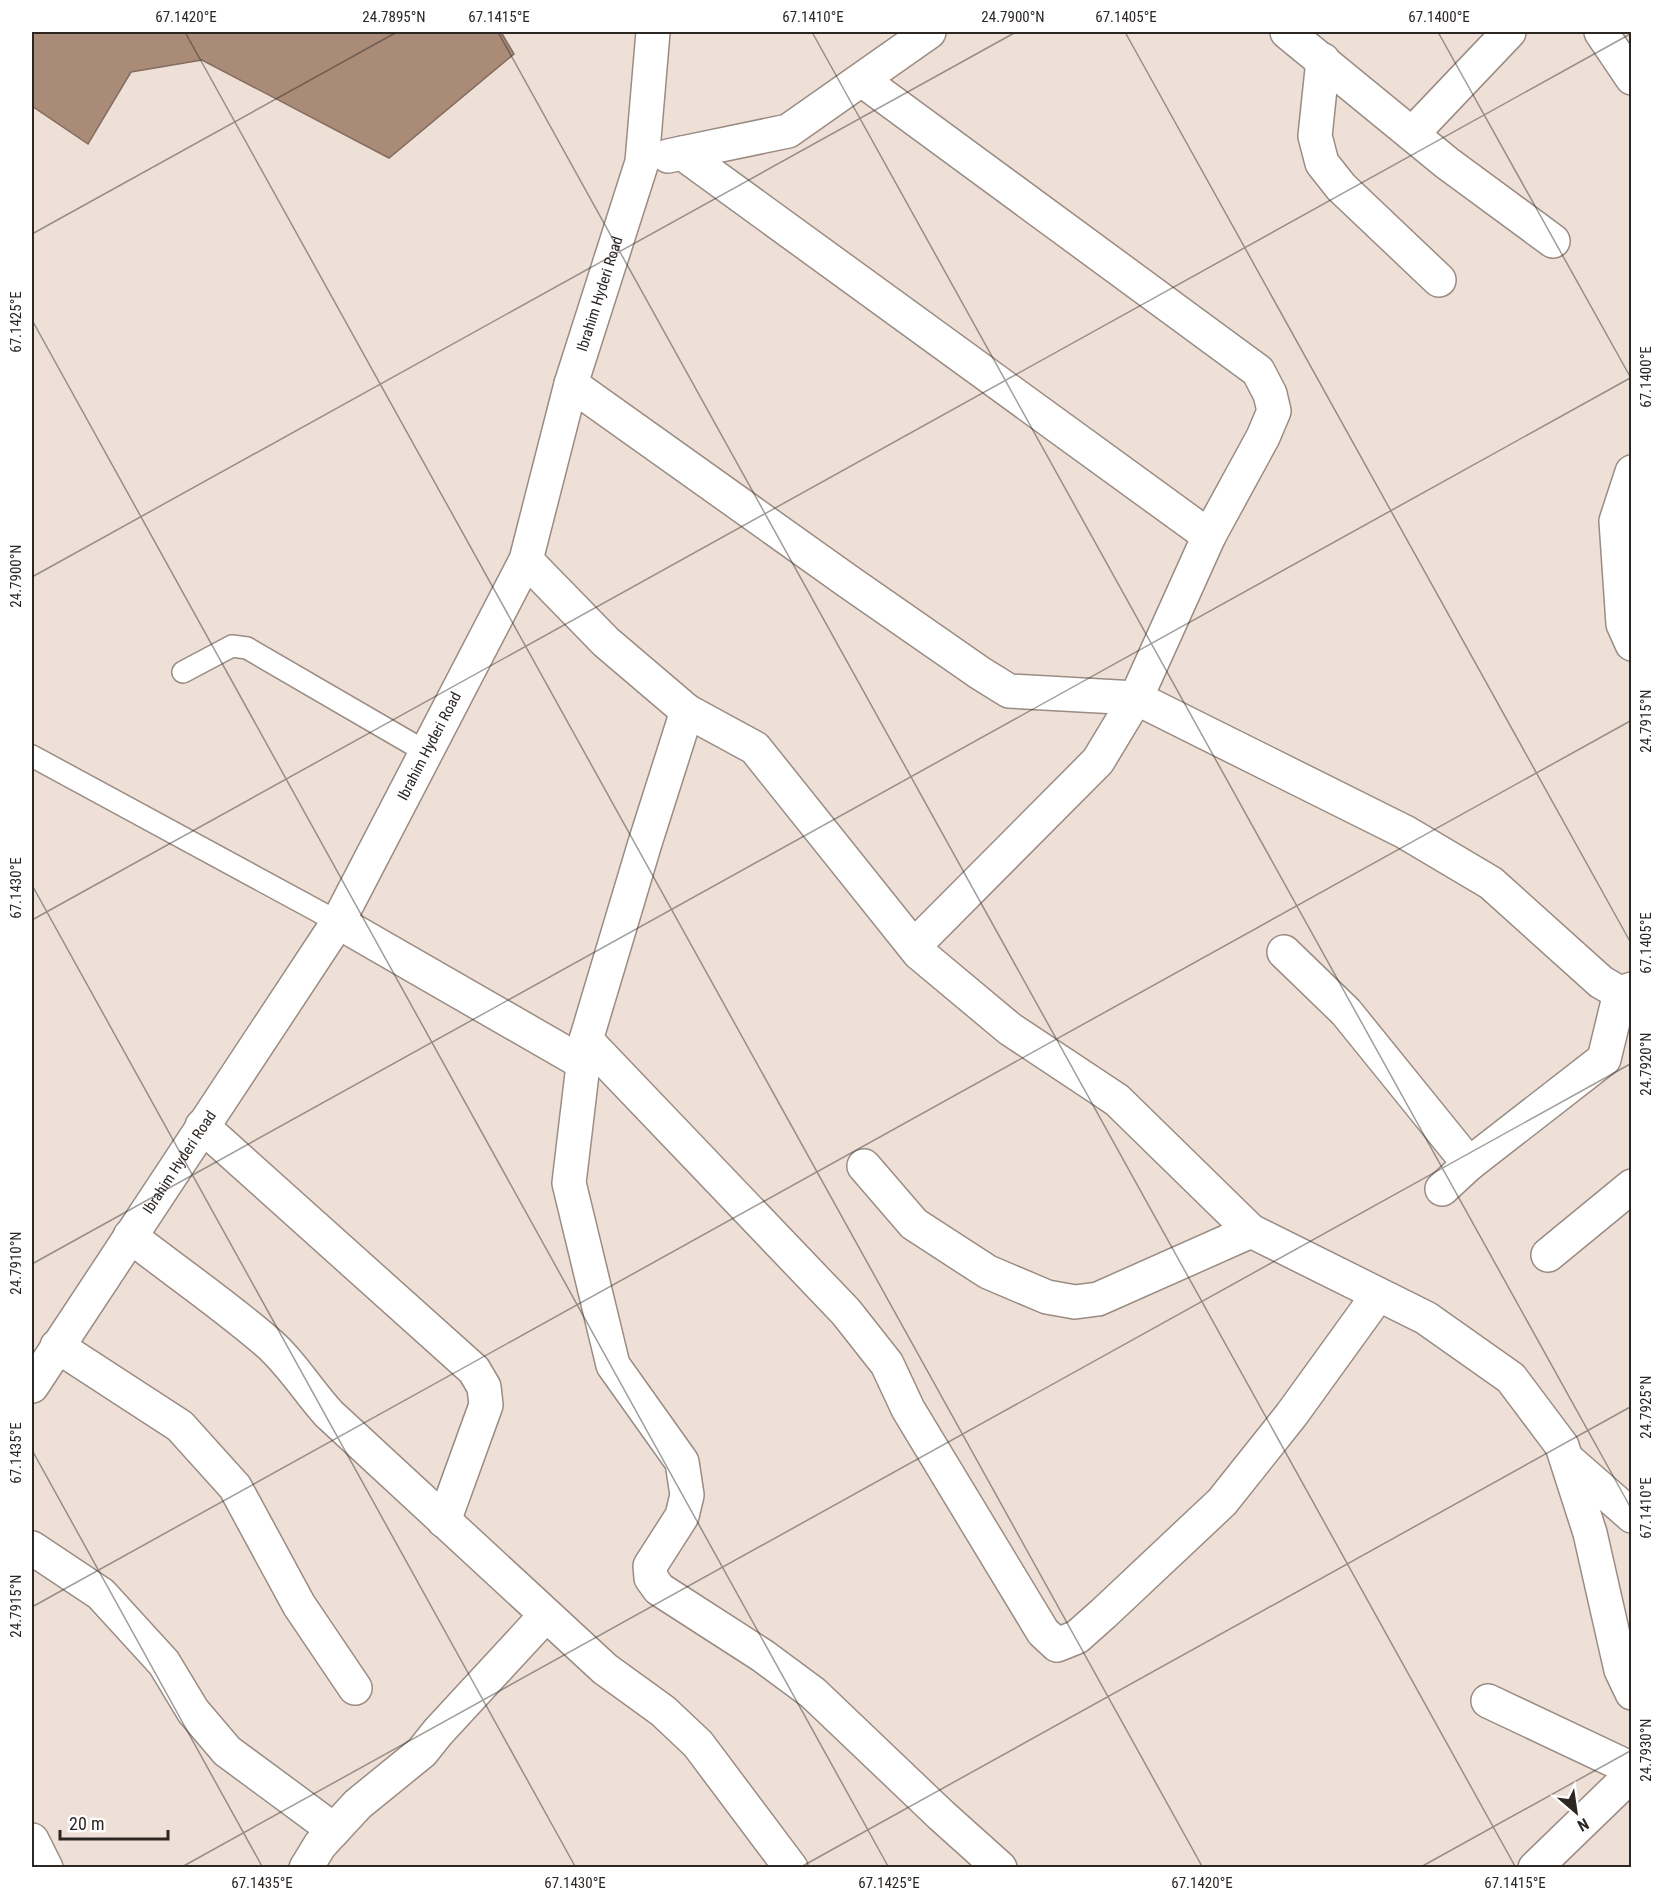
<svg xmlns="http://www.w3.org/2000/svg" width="1663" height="1899" font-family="'Roboto Condensed',sans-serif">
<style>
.water{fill:#aa8b78;stroke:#846d5f;stroke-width:1.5}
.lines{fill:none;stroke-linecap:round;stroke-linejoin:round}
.service-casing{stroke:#9a8c83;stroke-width:24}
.minor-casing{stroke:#9a8c83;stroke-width:36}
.secondary-casing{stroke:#9a8c83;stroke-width:36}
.service{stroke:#fff;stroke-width:21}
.minor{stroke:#fff;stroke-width:33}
.secondary{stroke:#fff;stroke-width:33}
.ticks{fill:none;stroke:#2d2724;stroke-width:1.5;stroke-opacity:0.45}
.labels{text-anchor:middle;stroke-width:4.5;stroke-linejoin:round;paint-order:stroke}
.street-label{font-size:15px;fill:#2d2724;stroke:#fff}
.neatline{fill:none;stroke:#2d2724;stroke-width:2}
.ticks-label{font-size:15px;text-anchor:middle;fill:#2d2724}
</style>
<rect width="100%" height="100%" fill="#efe0d7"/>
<path class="water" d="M 32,32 L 501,32 L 514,54 L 389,158 L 202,60 L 131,72 L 88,144 L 32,106 Z"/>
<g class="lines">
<g class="service-casing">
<g id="service">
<path d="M 183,672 L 232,646 L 247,648 L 426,752"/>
<path d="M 32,756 L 338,922"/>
</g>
</g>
<g class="minor-casing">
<g id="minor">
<path d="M 1287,32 L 1447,163 L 1553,241"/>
<path d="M 1601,32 L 1632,78"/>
<path d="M 1323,60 L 1315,136 L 1322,163 L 1341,187 L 1439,280"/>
<path d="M 862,80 L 1258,371 L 1270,394 L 1274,411 L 1263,437 L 1209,536 L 1136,698 L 1098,761 L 914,946"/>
<path d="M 1412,134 L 1509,32"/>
<path d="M 682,153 L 1209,536"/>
<path d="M 668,156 L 788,131 L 929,32"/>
<path d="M 571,384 L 849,582 L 980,673 L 1009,691 L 1136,698 L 1405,832 L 1491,883 L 1601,982 L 1620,993 L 1632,989"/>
<path d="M 1632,472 L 1616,521 L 1623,624 L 1632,644"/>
<path d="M 526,560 L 606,642 L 687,711 L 645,843 L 586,1040 L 569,1183 L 613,1365 L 682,1462 L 687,1495 L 682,1516 L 650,1566 L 651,1578 L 659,1589 L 763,1656 L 813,1693 L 941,1815 L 1000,1868"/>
<path d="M 687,711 L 755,748 L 919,953 L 1010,1029 L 1117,1100 L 1251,1231 L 1426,1318 L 1511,1378 L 1562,1446 L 1590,1533 L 1621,1670 L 1632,1693"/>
<path d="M 338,922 L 583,1063"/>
<path d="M 1284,952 L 1346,1012 L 1469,1164"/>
<path d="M 586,1040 L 846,1312 L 887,1364 L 908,1409 L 1043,1632 L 1057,1645 L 1077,1637 L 1104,1613 L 1222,1502 L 1292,1414 L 1378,1295"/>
<path d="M 202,1126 L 474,1370 L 484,1387 L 486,1405 L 444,1521"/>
<path d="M 864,1166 L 914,1224 L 988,1272 L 1047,1297 L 1075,1302 L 1098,1299 L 1251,1231"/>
<path d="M 1442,1189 L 1469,1164 L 1604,1059 L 1620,993"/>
<path d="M 130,1236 C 175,1271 223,1304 266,1341 C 291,1362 307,1390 329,1414 L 605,1669 L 663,1711 L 698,1744 L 791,1868"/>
<path d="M 1548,1255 L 1632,1186"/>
<path d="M 57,1346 L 180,1426 L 235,1487 L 299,1605 L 355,1688"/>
<path d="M 1568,1460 L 1632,1516"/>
<path d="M 32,1548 L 101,1594 L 164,1663 L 193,1711 L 227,1751 L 334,1830"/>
<path d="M 1488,1701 L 1632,1769"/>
<path d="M 32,1840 L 46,1868"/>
<path d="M 306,1868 L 320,1845 L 358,1804 L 422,1752 L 438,1732 L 546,1615"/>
<path d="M 1535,1868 L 1632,1774"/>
</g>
</g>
<g class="secondary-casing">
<g id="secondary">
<path id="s1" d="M 32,1386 L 338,922 L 526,560 L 571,384 L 642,162 L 653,32"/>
</g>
</g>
<use href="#service" class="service"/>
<use href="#minor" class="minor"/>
<use href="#secondary" class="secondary"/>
</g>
<path class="ticks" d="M 185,32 L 1203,1868M 498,32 L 1516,1868M 812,32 L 1632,1510M 1125,32 L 1632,945M 1438,32 L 1632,380M 32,234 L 397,32M 32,320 L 889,1868M 32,577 L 1016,32M 32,885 L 576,1868M 32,920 L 1632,33M 32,1264 L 1632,377M 32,1450 L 263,1868M 32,1607 L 1632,720M 180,1868 L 1632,1063M 799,1868 L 1632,1406M 1419,1868 L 1632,1750"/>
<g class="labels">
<g class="street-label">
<text dy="5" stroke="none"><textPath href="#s1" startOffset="1240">Ibrahim Hyderi Road</textPath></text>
<text dy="5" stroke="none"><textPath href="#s1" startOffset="754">Ibrahim Hyderi Road</textPath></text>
<text dy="5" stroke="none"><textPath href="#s1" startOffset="268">Ibrahim Hyderi Road</textPath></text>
</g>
</g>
<rect width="1663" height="1899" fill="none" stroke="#ffffff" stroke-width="66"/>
<g transform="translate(1576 1812) rotate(151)" stroke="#ffffff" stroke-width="4.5" paint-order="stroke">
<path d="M0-4.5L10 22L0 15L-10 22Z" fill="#2d2724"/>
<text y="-9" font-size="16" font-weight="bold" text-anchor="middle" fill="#2d2724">N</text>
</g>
<path d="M60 1830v9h108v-9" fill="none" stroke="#2d2724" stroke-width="3"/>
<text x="69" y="1830" font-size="18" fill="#2d2724" stroke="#ffffff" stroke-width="4.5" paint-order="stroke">20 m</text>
<rect x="33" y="33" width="1597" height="1833" class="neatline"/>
<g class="ticks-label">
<text x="186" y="22">67.1420°E</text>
<text x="394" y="22">24.7895°N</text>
<text x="499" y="22">67.1415°E</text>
<text x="813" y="22">67.1410°E</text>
<text x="1013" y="22">24.7900°N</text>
<text x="1126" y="22">67.1405°E</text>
<text x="1439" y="22">67.1400°E</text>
<text transform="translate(16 322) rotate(-90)" y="5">67.1425°E</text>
<text transform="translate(1646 377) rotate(-90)" y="5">67.1400°E</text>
<text transform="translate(16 576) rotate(-90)" y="5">24.7900°N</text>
<text transform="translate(1646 721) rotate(-90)" y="5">24.7915°N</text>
<text transform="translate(16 888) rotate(-90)" y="5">67.1430°E</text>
<text transform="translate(1646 943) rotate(-90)" y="5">67.1405°E</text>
<text transform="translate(1646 1064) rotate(-90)" y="5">24.7920°N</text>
<text transform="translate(16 1263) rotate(-90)" y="5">24.7910°N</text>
<text transform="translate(1646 1407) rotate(-90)" y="5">24.7925°N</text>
<text transform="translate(16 1453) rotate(-90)" y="5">67.1435°E</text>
<text transform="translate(1646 1508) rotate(-90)" y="5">67.1410°E</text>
<text transform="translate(16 1606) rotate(-90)" y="5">24.7915°N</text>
<text transform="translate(1646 1750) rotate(-90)" y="5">24.7930°N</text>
<text x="262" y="1888">67.1435°E</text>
<text x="575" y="1888">67.1430°E</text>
<text x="889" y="1888">67.1425°E</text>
<text x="1202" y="1888">67.1420°E</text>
<text x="1515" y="1888">67.1415°E</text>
</g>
</svg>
